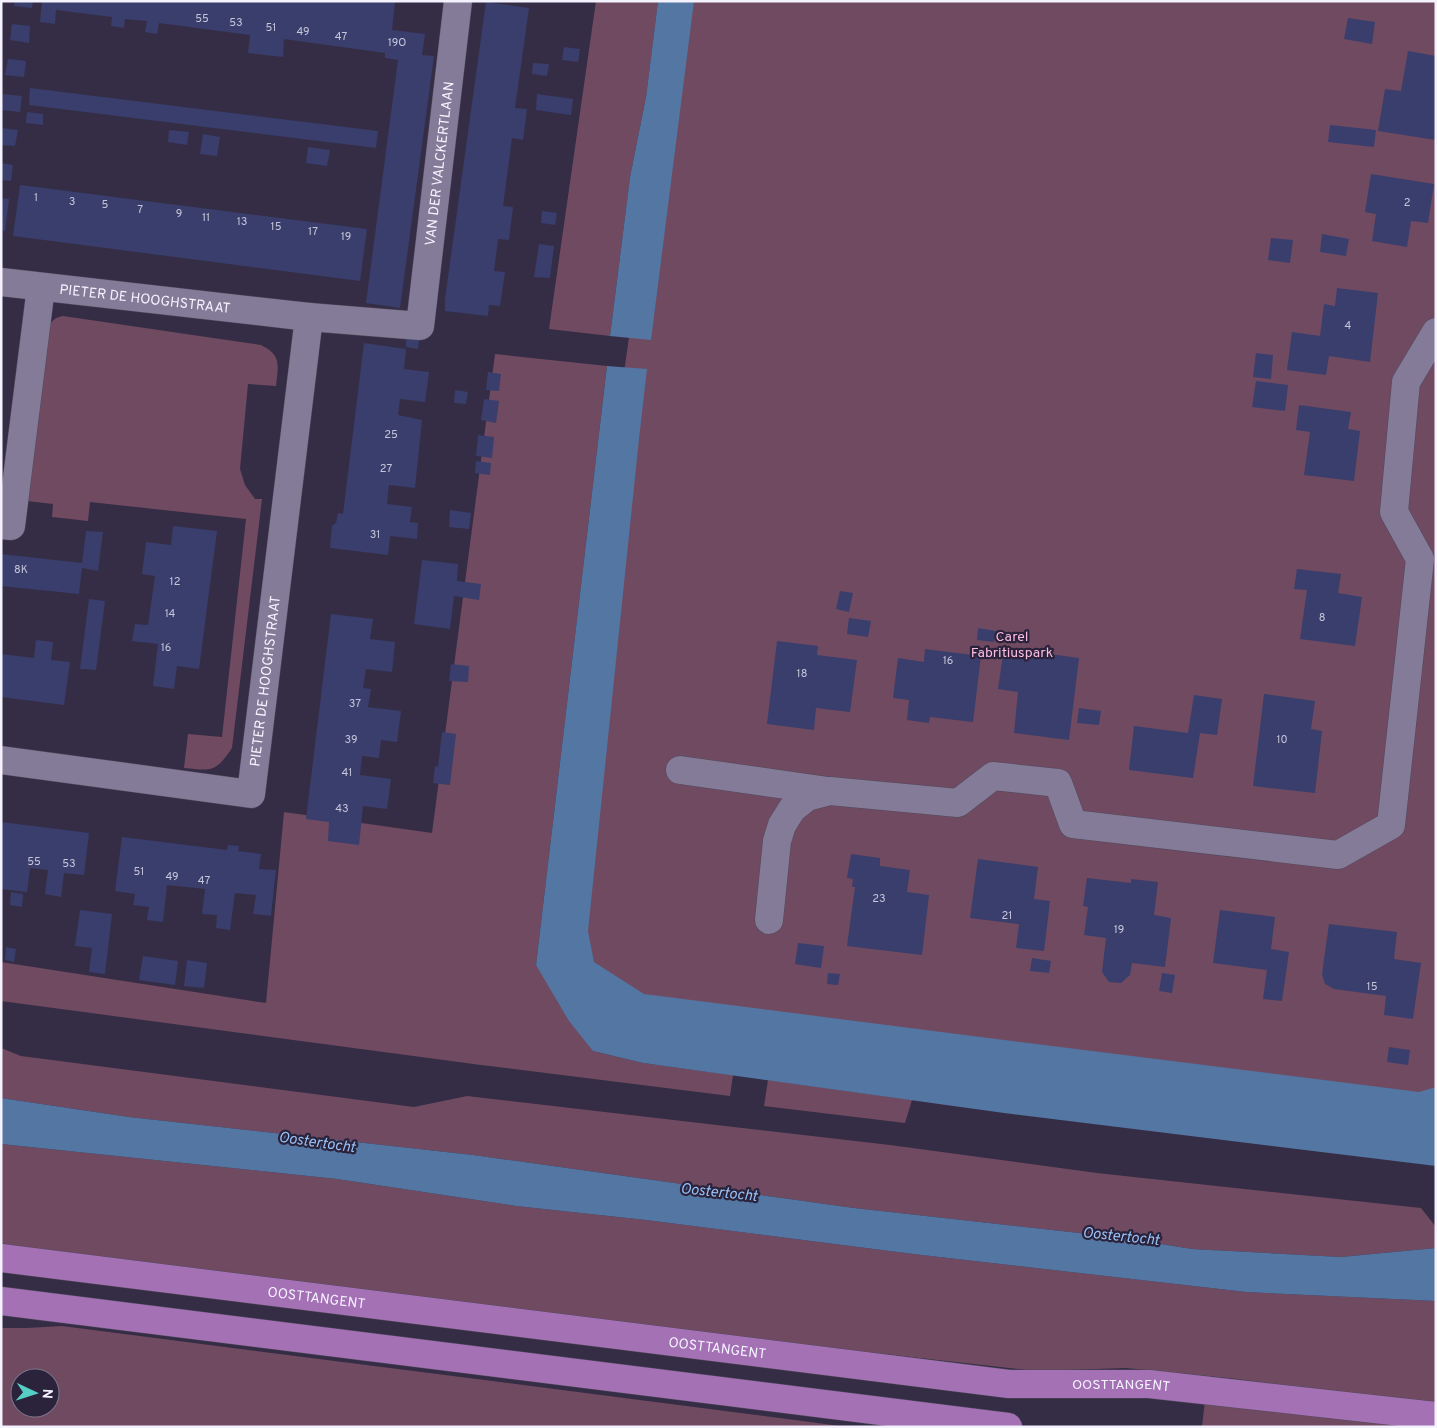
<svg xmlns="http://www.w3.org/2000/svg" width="1437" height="1428" font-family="Overpass,sans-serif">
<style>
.green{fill:#704a60;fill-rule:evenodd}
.water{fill:#5376a3}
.building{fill:#393e6d}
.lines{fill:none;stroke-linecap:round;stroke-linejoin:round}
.minor-casing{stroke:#514a5e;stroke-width:29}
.major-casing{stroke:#514a5e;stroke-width:29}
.minor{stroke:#847b98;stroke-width:28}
.major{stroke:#a371b4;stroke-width:28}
.labels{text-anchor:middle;stroke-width:4.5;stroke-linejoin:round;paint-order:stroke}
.number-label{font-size:11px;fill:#c6c5da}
.street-label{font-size:14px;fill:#f5f2ff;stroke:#2b233b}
.park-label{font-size:14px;fill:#fdbce2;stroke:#2b233b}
.water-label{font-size:15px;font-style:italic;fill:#98c1f6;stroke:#2b233b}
</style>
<rect width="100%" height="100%" fill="#352d45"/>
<g class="green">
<path d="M 596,1 L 658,1 L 646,97 L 630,177 L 610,336 L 549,329 Z"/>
<path d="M 677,1 L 1436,1 L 1436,1107 L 593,1051 L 643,1063 L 733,1075 L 730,1096 L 481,1065 L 1,1001 L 1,962 L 266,1003 L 284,812 L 432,833 L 495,354 L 607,366 L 536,965 L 539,968 Z"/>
<path d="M 63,316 L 261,345 C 282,355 278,366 276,386 L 248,384 L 240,469 L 245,485 L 255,499 L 262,499 L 232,748 C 216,772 212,771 184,768 L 188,734 L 222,737 L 246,519 L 90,502 L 88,521 L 52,517 L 53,504 L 27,501 L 48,325 L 56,318 Z"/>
<path d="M 1,1048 L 21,1056 L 414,1107 L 467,1096 L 890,1145 L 1097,1173 L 1421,1208 L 1436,1227 L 1436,1248 L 1341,1257 L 1192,1249 L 1124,1238 L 854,1208 L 473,1155 L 129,1117 L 1,1098 Z"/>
<path d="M 768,1080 L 912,1100 L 905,1123 L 764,1106 Z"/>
<path d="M 1,1144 L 337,1179 L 516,1206 L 646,1220 L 913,1254 L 1246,1292 L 1436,1301 L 1436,1406 L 1398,1404 L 1237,1379 L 1126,1368 L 1036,1371 L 884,1354 L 452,1304 L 1,1244 Z"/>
<path d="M 62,1326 C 324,1360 585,1392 847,1427 L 1,1427 L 1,1328 L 27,1328 ZM 20,1378 L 50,1378 L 50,1408 L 20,1408 Z"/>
<path d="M 1205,1400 L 1406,1427 L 1202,1427 Z"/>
</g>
<g class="water">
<path d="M 658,1 L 694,1 L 651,340 L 610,336 L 630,177 L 646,97 Z"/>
<path d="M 607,366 L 647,369 L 639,439 L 588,931 L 594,962 L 644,994 L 1004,1040 L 1419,1092 L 1436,1087 L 1436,1166 L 1004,1113 L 643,1063 L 593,1051 L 569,1021 L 536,965 Z"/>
<path d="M 1,1098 L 129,1117 L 473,1155 L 854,1208 L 1124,1238 L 1192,1249 L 1341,1257 L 1436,1248 L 1436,1301 L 1246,1292 L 913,1254 L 646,1220 L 516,1206 L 337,1179 L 1,1144 Z"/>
</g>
<g class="building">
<path d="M 15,1 L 33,1 L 32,8 L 14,6 Z"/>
<path d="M 42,1 L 395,2 L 392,30 L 425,34 L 422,55 L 434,56 L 400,308 L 366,303 L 398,60 L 385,58 L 385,53 L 284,39 L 283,57 L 248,53 L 250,35 L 159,23 L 157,34 L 145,32 L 147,21 L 125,19 L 124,28 L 111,26 L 112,17 L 56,10 L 55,24 L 40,22 Z"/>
<path d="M 486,2 L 529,8 L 515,108 L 527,109 L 523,140 L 512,138 L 503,206 L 513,207 L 509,240 L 498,239 L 494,271 L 505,272 L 500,306 L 489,305 L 488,316 L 445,311 L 445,299 Z"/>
<path d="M 1348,18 L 1375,22 L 1372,44 L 1344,39 Z"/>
<path d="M 12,24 L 30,26 L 29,43 L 10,40 Z"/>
<path d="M 564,47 L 580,49 L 578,62 L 562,60 Z"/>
<path d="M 1408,51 L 1436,56 L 1436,140 L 1378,131 L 1385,89 L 1401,91 Z"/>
<path d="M 8,59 L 26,61 L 24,77 L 5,75 Z"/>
<path d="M 533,63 L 549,64 L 547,76 L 532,74 Z"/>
<path d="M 30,88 L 378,131 L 376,148 L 29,105 Z"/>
<path d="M 3,94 L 22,96 L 20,112 L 1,110 Z"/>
<path d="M 537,94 L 573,99 L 571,115 L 536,110 Z"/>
<path d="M 27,112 L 43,114 L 43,125 L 26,123 Z"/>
<path d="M 1330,125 L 1376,130 L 1374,147 L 1328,142 Z"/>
<path d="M 1,128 L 18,130 L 15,146 L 1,145 Z"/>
<path d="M 169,130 L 189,132 L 187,145 L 168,142 Z"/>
<path d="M 203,134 L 220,137 L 217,156 L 200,154 Z"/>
<path d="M 308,147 L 330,150 L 327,166 L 306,163 Z"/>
<path d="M 1,163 L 13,165 L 11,181 L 1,180 Z"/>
<path d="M 1371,174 L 1434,184 L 1428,223 L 1411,221 L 1407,247 L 1372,241 L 1376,214 L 1365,212 Z"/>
<path d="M 20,185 L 367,229 L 360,281 L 13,236 Z"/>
<path d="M 1,198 L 9,199 L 5,231 L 1,230 Z"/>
<path d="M 542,211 L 557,213 L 555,225 L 541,223 Z"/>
<path d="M 1322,234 L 1349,239 L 1346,256 L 1320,252 Z"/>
<path d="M 1271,238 L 1293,240 L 1290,263 L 1268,260 Z"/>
<path d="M 539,244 L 554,246 L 550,278 L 534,277 Z"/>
<path d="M 1337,288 L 1378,293 L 1370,362 L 1329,356 L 1326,375 L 1287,370 L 1292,332 L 1320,336 L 1324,304 L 1335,306 Z"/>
<path d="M 406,338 L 419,340 L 418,349 L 406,347 Z"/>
<path d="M 364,343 L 406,349 L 404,369 L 429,372 L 425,402 L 400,399 L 398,415 L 422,420 L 415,488 L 389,485 L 387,504 L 412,507 L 410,522 L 418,523 L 417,539 L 390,536 L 388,555 L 330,548 L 332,526 L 336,523 L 338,513 L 343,514 Z"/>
<path d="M 1256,353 L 1273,355 L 1271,379 L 1253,377 Z"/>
<path d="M 488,372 L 501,374 L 499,391 L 486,390 Z"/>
<path d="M 1256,381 L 1288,385 L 1285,411 L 1252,407 Z"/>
<path d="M 455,390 L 468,392 L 466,404 L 454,403 Z"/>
<path d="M 484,399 L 499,401 L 496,423 L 481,420 Z"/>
<path d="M 1299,405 L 1351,412 L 1348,429 L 1360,431 L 1354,481 L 1304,475 L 1310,432 L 1296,430 Z"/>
<path d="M 478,435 L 494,437 L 492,458 L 476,456 Z"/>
<path d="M 476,461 L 491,463 L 490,475 L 475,473 Z"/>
<path d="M 450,510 L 471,513 L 469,529 L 449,527 Z"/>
<path d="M 173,526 L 217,531 L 199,669 L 177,666 L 174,689 L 153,686 L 158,644 L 132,641 L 135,624 L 148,625 L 155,576 L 142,574 L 146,542 L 171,545 Z"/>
<path d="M 86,531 L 103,532 L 98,571 L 82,568 L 79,594 L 1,586 L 1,554 L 82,563 Z"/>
<path d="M 422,560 L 458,564 L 457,581 L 481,584 L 479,600 L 454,596 L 450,629 L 414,624 Z"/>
<path d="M 1297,569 L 1341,574 L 1338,593 L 1362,597 L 1355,646 L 1300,639 L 1307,590 L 1294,589 Z"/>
<path d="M 840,591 L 853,593 L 849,612 L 836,609 Z"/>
<path d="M 89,599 L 105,601 L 96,670 L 80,669 Z"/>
<path d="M 331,614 L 373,619 L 370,639 L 395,642 L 392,672 L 366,669 L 363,688 L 371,689 L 368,707 L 401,711 L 397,742 L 381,740 L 379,758 L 362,756 L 360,775 L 391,779 L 387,809 L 363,806 L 359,845 L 328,841 L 329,822 L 306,819 Z"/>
<path d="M 849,618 L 871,621 L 868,637 L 847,634 Z"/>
<path d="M 978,628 L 996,631 L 994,642 L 977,640 Z"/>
<path d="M 36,640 L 53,642 L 51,660 L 70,662 L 64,705 L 1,697 L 1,654 L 34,658 Z"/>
<path d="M 777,641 L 818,646 L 817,655 L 857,660 L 850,712 L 816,708 L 814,730 L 767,724 Z"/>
<path d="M 1004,648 L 1079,658 L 1069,740 L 1014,733 L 1018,692 L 998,689 Z"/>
<path d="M 925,649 L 981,656 L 973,722 L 930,717 L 929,723 L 907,720 L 909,700 L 893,698 L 898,658 L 924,662 Z"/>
<path d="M 451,664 L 469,666 L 468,682 L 449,681 Z"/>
<path d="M 1264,694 L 1315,701 L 1311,729 L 1322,731 L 1315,793 L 1253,786 Z"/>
<path d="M 1194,695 L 1222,699 L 1217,735 L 1200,733 L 1193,778 L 1129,770 L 1134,726 L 1188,733 Z"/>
<path d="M 1079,708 L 1101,711 L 1099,725 L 1077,723 Z"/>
<path d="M 442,732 L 456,734 L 450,785 L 433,783 L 435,766 L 438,767 Z"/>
<path d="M 1,822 L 89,833 L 84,875 L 64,873 L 61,897 L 45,894 L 48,870 L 30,868 L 27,892 L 1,889 Z"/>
<path d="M 122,837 L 227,850 L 228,845 L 239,846 L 238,851 L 261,854 L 259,869 L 276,870 L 271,916 L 253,914 L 256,895 L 235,893 L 230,930 L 216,928 L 217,915 L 202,914 L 205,889 L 167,885 L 163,922 L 147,920 L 149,907 L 133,905 L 135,894 L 115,891 Z"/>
<path d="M 851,854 L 880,858 L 880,866 L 910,870 L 907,892 L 929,895 L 922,955 L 847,946 L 855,887 L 852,887 L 853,879 L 847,878 Z"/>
<path d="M 978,859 L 1038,867 L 1034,899 L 1050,901 L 1044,951 L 1016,948 L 1019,924 L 970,918 Z"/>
<path d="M 1087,878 L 1131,883 L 1131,879 L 1158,882 L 1154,915 L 1171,918 L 1165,967 L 1132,963 L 1130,975 L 1121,983 L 1109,982 L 1102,972 L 1106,938 L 1084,935 L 1088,907 L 1083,906 Z"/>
<path d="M 11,892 L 23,894 L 22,907 L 10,905 Z"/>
<path d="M 80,910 L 112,914 L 105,974 L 89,972 L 92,948 L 75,946 Z"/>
<path d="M 1220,910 L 1275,917 L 1271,949 L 1289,952 L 1282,1001 L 1263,999 L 1267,970 L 1213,963 Z"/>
<path d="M 1329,924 L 1397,932 L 1394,959 L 1421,963 L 1413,1019 L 1384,1015 L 1386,996 L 1334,989 L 1325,984 L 1322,974 Z"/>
<path d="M 798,943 L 824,946 L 821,968 L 795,964 Z"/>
<path d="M 6,947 L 16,949 L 14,962 L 5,960 Z"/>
<path d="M 143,956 L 178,961 L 175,985 L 139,980 Z"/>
<path d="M 1032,958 L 1051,961 L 1049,973 L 1030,971 Z"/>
<path d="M 187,960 L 207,963 L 204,988 L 184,986 Z"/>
<path d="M 828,973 L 840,974 L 838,985 L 827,984 Z"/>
<path d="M 1162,973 L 1175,975 L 1172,993 L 1159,991 Z"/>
<path d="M 1389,1047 L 1410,1050 L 1408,1065 L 1387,1062 Z"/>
</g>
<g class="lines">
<g class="minor-casing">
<g id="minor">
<path id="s1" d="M 1,282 L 309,317 L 420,326 L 458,1"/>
<path d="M 1,525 L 11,526 L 41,287"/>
<path id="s2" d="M 1,760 L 251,794 L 309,317"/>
<path d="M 680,770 L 828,791"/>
<path d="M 769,920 L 777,841 L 782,825 L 792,809 L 807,797 L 830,791 L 958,803 L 993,776 L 1058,783 L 1073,824 L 1338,855 L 1391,825 L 1420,559 L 1394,512 L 1406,382 L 1436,332"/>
</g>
</g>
<g class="major-casing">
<g id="major">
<path id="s3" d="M 1,1258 L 1009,1384 L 1149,1384 L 1436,1416"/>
<path d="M 1,1301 L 1008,1427"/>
</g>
</g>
<use href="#minor" class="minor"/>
<use href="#major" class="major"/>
</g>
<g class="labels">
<g class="number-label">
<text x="202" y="22">55</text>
<text x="236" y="26">53</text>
<text x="271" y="31">51</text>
<text x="303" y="35">49</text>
<text x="341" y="40">47</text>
<text x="397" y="46">19O</text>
<text x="36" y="201">1</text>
<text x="72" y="205">3</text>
<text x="1407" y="206">2</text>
<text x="105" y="208">5</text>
<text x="140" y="213">7</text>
<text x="179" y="217">9</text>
<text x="206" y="221">11</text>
<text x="242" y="225">13</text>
<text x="276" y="230">15</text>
<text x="313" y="235">17</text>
<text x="346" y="240">19</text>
<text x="1348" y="329">4</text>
<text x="391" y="438">25</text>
<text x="386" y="472">27</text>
<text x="375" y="538">31</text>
<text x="21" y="573">8K</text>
<text x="175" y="585">12</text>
<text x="170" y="617">14</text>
<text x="1322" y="621">8</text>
<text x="166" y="651">16</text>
<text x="948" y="664">16</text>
<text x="802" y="677">18</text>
<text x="355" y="707">37</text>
<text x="351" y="743">39</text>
<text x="1282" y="743">10</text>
<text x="347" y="776">41</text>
<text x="342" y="812">43</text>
<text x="34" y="865">55</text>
<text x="69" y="867">53</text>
<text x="139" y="875">51</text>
<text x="172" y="880">49</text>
<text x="204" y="884">47</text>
<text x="879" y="902">23</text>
<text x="1007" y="919">21</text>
<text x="1119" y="933">19</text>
<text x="1372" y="990">15</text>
</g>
<g class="street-label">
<text dy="5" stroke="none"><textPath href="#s1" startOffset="585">VAN DER VALCKERTLAAN</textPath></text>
<text dy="5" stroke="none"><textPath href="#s1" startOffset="145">PIETER DE HOOGHSTRAAT</textPath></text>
<text dy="5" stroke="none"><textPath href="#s2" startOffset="366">PIETER DE HOOGHSTRAAT</textPath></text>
<text dy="5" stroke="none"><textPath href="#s3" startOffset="318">OOSTTANGENT</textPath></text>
<text dy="5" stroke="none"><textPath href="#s3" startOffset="722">OOSTTANGENT</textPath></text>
<text dy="5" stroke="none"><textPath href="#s3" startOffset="1128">OOSTTANGENT</textPath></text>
</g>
<g class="park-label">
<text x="1012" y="641">Carel<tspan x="1012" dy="16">Fabritiuspark</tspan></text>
</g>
<g class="water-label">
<text transform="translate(317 1142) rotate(8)" y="5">Oostertocht</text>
<text transform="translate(719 1192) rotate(6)" y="5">Oostertocht</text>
<text transform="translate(1121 1236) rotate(6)" y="5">Oostertocht</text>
</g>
</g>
<rect width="1437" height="1428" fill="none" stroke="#f5f2ff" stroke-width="5"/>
<g transform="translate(35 1393) rotate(94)"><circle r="24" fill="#2b233b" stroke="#7c7689"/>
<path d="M0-4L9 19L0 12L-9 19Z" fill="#55cec4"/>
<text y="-8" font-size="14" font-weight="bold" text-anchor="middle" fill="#f5f2ff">N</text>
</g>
</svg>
